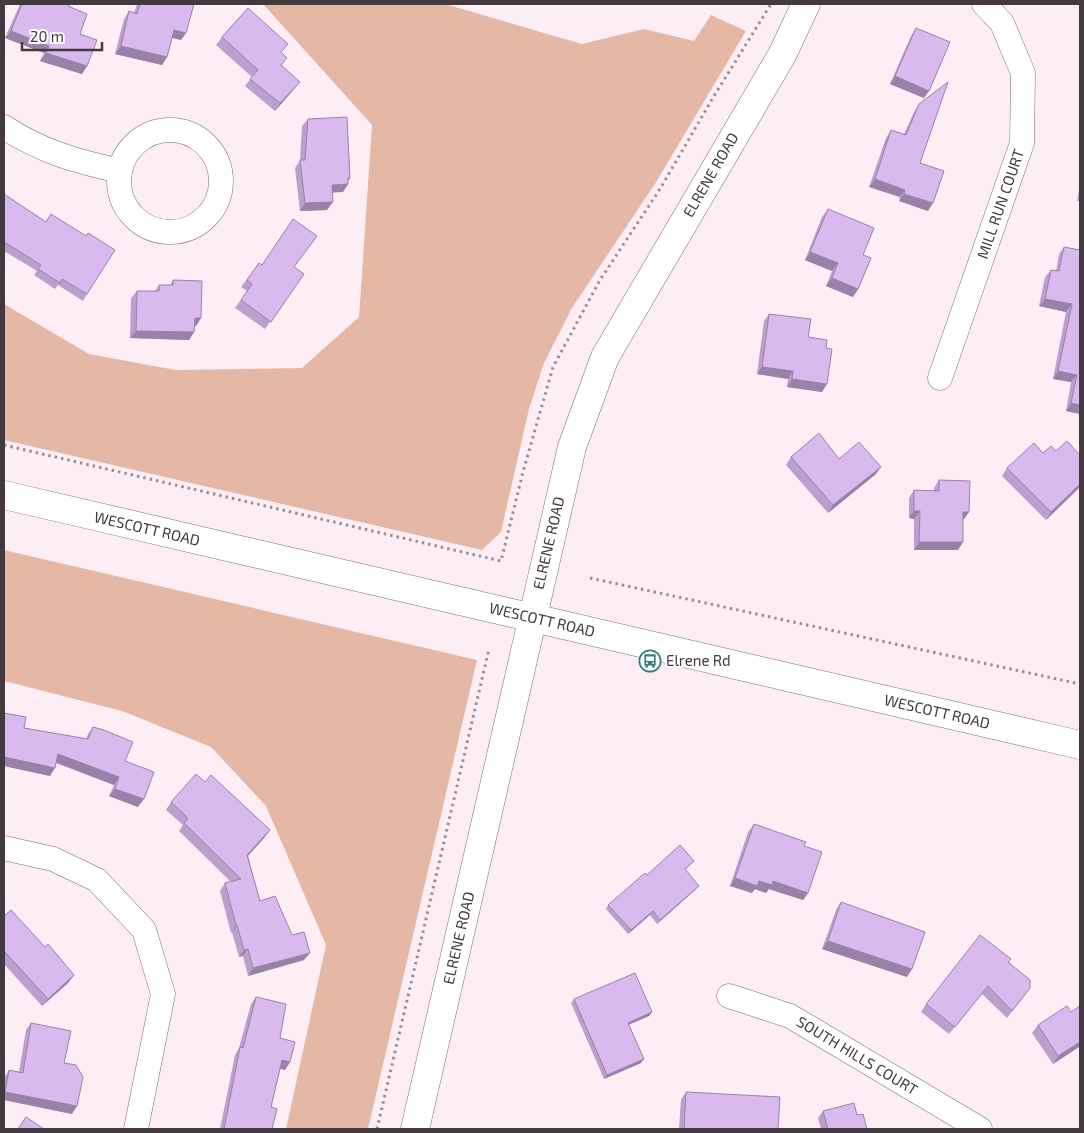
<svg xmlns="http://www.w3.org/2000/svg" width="1084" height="1133" font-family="'Exo 2',sans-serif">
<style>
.green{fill:#e5b8a6}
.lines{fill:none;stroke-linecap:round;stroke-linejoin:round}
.street-casing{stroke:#7a6a73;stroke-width:25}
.secondary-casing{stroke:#7a6a73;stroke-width:29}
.path{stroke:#9a8e94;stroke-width:3;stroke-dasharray:2.5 4;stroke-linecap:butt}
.street{stroke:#fff;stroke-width:24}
.secondary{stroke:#fff;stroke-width:28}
.wall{fill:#bba0cd}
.shaded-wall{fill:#9882a7}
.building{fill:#d9baee;stroke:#9882a7}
.labels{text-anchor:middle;stroke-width:4;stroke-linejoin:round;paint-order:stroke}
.street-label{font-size:15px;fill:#423a3e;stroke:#fff}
.poi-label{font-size:15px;fill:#423a3e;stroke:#fff;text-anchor:start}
</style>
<rect width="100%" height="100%" fill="#fdeef6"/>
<g class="green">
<path d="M 263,4 L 445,4 L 582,44 L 644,29 L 694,41 L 711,15 L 746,31 L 655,184 L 572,308 L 544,363 L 529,409 L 501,532 L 482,550 L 4,440 L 4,304 L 89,354 L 176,370 L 302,368 L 359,317 L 372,125 Z"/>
<path d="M 4,550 L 477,660 L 368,1129 L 286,1129 L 326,945 L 266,806 L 211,747 L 122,711 L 4,681 Z"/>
</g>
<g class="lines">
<g class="street-casing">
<g id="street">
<path d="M 4,127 C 42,152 76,161 120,171"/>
<circle cx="170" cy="181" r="51"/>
<path d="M 940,378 L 1022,143 L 1023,73 L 1002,23 L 984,4"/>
<path d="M 4,848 L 53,859 L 97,880 L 144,930 L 163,994 L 136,1129"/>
<path d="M 729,996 L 790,1016 L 980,1129"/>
</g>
</g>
<g class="secondary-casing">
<g id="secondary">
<path d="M 4,495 L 1080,745"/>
<path d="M 415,1129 L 572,447 L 605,357 L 782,55 L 806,4"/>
</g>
</g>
<g class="path">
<path d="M 4,445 L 501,561 L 523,472 L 553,367 L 600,280 L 660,189 L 714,96 L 771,4"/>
<path d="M 590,578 L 1080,684"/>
<path d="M 377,1129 L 489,649"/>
</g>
<use href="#street" class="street"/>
<use href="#secondary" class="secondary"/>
</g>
<g class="wall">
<path d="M 20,4 L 69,4 L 68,6 L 80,34 L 87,66 L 82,74 L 40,61 L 44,53 L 5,38 Z"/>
<path d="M 137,4 L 194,4 L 186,33 L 181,40 L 172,38 L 167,57 L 162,65 L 115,54 L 124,19 L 129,11 L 134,13 Z"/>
<path d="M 916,28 L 924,98 L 890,84 L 911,36 Z"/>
<path d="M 222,37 L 282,53 L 282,66 L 294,89 L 275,111 L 245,86 L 252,77 L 216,45 Z"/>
<path d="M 919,104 L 920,163 L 928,211 L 899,201 L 900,197 L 869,187 L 886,138 L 891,130 L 904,134 L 914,112 Z"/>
<path d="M 308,119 L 350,178 L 348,180 L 348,184 L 343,192 L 332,192 L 327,210 L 300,211 L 295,168 L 300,160 L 302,126 Z"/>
<path d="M 1080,186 L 1080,201 L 1077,201 Z"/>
<path d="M 4,194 L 87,294 L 83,301 L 58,285 L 55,289 L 34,275 L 37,271 L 4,251 Z"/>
<path d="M 828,209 L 863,255 L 858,289 L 853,297 L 826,286 L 832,271 L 805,260 L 822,217 Z"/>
<path d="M 1064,247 L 1080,250 L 1080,414 L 1066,411 L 1071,382 L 1053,379 L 1066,312 L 1039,306 L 1045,277 L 1051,270 L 1056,271 L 1059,254 Z"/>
<path d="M 259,263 L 262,265 L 294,267 L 304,274 L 265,329 L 235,308 L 247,291 L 241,287 Z"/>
<path d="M 173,280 L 201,318 L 196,326 L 194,326 L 194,332 L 189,340 L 130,338 L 131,298 L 137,291 L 155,291 L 159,285 L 170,285 Z"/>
<path d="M 769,314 L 826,348 L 822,392 L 787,387 L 788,379 L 757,374 L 764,321 Z"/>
<path d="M 1056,451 L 1080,487 L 1046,520 L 1002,476 L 1007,468 L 1043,453 Z"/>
<path d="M 791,457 L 839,459 L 876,474 L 828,513 L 786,465 Z"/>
<path d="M 939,480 L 969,512 L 964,519 L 963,519 L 963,542 L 958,550 L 914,550 L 914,519 L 909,518 L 909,498 L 914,490 L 934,491 L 934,488 Z"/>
<path d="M 4,713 L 24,728 L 86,739 L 88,734 L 93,727 L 125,761 L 138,807 L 109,796 L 114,785 L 56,763 L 50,776 L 4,766 Z"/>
<path d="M 205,782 L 270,830 L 264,838 L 248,856 L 260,901 L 292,935 L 304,960 L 248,976 L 243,956 L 239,957 L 232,932 L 231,933 L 220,891 L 225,883 L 231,882 L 179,831 L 183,825 L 166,810 L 171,802 Z"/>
<path d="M 754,824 L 804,846 L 808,893 L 803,900 L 769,889 L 766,893 L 755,889 L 752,893 L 730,886 L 748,832 Z"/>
<path d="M 694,861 L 685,870 L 696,889 L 657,924 L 650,915 L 628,934 L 606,909 L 608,905 L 647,875 Z"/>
<path d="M 841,902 L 907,977 L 822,949 L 836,910 Z"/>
<path d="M 4,916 L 45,947 L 74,975 L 68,983 L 42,1006 L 4,964 Z"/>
<path d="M 1009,962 L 1030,988 L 1007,1018 L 982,994 L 949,1034 L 921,1012 L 926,1004 Z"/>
<path d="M 256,997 L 280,1038 L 290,1062 L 285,1070 L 280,1068 L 271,1107 L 272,1129 L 220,1129 L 235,1055 L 239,1048 L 251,1004 Z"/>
<path d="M 574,999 L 652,1012 L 649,1016 L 629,1025 L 641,1063 L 604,1079 L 571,1003 Z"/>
<path d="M 1080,1006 L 1080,1050 L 1079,1047 L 1053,1064 L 1032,1033 L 1038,1025 L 1071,1012 Z"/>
<path d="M 31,1023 L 64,1063 L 72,1114 L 4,1100 L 4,1078 L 9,1070 L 19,1072 L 26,1030 Z"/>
<path d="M 686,1092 L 778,1129 L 679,1129 L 681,1099 Z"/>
<path d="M 823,1111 L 857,1115 L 867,1129 L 821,1129 L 818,1118 Z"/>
</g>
<g class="shaded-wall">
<path d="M 174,30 L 186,33 L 181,40 L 169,37 Z"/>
<path d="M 11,31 L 49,46 L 44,53 L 5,38 Z"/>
<path d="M 121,46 L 167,57 L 162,65 L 115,54 Z"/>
<path d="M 46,53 L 87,66 L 82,74 L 40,61 Z"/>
<path d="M 895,76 L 929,91 L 924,98 L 890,84 Z"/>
<path d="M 300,82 L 294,89 L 275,111 L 280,103 Z"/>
<path d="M 348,178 L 350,178 L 346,184 L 348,184 L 343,192 L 326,193 L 332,185 Z"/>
<path d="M 875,179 L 905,190 L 900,197 L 869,187 Z"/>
<path d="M 904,194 L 933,203 L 928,211 L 899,201 Z"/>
<path d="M 333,202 L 327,210 L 300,211 L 305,203 Z"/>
<path d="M 810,252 L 838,263 L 832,271 L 805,260 Z"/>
<path d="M 832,278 L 858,289 L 853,297 L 826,286 Z"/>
<path d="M 1045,299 L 1072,304 L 1066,312 L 1039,306 Z"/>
<path d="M 195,318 L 201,318 L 196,326 L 189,326 Z"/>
<path d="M 136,331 L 194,332 L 189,340 L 130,338 Z"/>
<path d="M 762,367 L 793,371 L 788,379 L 757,374 Z"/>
<path d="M 1058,371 L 1077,375 L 1071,382 L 1053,379 Z"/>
<path d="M 792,379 L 827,384 L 822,392 L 787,387 Z"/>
<path d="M 1071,403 L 1080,405 L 1080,414 L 1066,411 Z"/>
<path d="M 881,467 L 876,474 L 828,513 L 833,505 Z"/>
<path d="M 1080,484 L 1080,487 L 1046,520 L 1051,512 Z"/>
<path d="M 914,511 L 920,511 L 914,519 L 909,518 Z"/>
<path d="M 963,512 L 969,512 L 964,519 L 958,519 Z"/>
<path d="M 919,542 L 963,542 L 958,550 L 914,550 Z"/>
<path d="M 58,754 L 119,777 L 114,785 L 52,761 Z"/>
<path d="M 4,757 L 55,768 L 50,776 L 4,766 Z"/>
<path d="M 115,789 L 144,799 L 138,807 L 109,796 Z"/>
<path d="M 270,830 L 264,838 L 242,862 L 247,855 Z"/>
<path d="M 735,878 L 759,881 L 773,881 L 808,893 L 803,900 L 769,889 L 766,893 L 755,889 L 752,893 L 730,886 Z"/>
<path d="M 699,886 L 696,889 L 657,924 L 660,920 Z"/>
<path d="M 653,911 L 650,915 L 628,934 L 631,930 Z"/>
<path d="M 236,925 L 237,925 L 232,932 L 231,933 Z"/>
<path d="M 828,941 L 912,969 L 907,977 L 822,949 Z"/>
<path d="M 248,949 L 243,956 L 239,957 L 244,950 Z"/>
<path d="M 310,953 L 304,960 L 248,976 L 253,968 Z"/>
<path d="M 74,975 L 68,983 L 42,1006 L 48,999 Z"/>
<path d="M 652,1012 L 649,1016 L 625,1026 L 628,1023 Z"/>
<path d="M 1080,1042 L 1080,1045 L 1079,1047 L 1053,1064 L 1058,1056 Z"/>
<path d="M 644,1059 L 641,1063 L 604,1079 L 607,1075 Z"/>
<path d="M 282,1060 L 290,1062 L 285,1070 L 277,1068 Z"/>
<path d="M 5,1092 L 77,1106 L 72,1114 L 4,1100 L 4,1093 Z"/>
</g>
<g class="building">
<path d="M 22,4 L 69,4 L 68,6 L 87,14 L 80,34 L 97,40 L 87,66 L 46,53 L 49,46 L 11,31 Z"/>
<path d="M 140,4 L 194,4 L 186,33 L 174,30 L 167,57 L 121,46 L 129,11 L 137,14 Z"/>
<path d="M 248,8 L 288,44 L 281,52 L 287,58 L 281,65 L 300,82 L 280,103 L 250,79 L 258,70 L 222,37 Z"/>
<path d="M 916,28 L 950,42 L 929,91 L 895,76 Z"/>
<path d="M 948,82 L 920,163 L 944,171 L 933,203 L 904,194 L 905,190 L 875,179 L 891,130 L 906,135 L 919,104 Z"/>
<path d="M 347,117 L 350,178 L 348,178 L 348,184 L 332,185 L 333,202 L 305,203 L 300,160 L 305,160 L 308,119 Z"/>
<path d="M 4,194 L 46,222 L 51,214 L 86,236 L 88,233 L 115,250 L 87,294 L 62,279 L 60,283 L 38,269 L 41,265 L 6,243 L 4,247 Z"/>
<path d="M 828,209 L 874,228 L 863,255 L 871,258 L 858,289 L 832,278 L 838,263 L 810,252 Z"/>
<path d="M 293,219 L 317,236 L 294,267 L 304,274 L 271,322 L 241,300 L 252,284 L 247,280 L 259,263 L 262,265 Z"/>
<path d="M 1064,247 L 1080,250 L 1080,405 L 1071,403 L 1077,375 L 1058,371 L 1072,304 L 1045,299 L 1051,270 L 1059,271 Z"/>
<path d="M 173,280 L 202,281 L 201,318 L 195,318 L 194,332 L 136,331 L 137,291 L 159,291 L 159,285 L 173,285 Z"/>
<path d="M 769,314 L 811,319 L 808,337 L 827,340 L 826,348 L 832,349 L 827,384 L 792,379 L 793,371 L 762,367 Z"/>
<path d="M 819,433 L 839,459 L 859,442 L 881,467 L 833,505 L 791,457 Z"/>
<path d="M 1067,441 L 1080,455 L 1080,484 L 1051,512 L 1007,468 L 1034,443 L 1043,453 L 1051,446 L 1056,451 Z"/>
<path d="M 939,480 L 970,481 L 969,512 L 963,512 L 963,542 L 919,542 L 920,511 L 914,511 L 914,490 L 939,491 Z"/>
<path d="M 4,713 L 26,717 L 24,728 L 88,739 L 93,727 L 104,730 L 133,742 L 125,761 L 154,772 L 144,799 L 115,789 L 119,777 L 58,754 L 55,768 L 4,757 Z"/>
<path d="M 196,774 L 205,782 L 211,775 L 270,830 L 247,855 L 260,901 L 275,896 L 292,935 L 304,932 L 310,953 L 253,968 L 248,949 L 244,950 L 237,925 L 236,925 L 225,883 L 241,879 L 184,823 L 188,818 L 171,802 Z"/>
<path d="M 754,824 L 806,842 L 804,846 L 822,852 L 808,893 L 773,881 L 772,885 L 759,881 L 757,886 L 735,878 Z"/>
<path d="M 680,845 L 694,861 L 685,869 L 699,886 L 660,920 L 653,911 L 631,930 L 608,905 L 645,873 L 647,875 Z"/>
<path d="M 841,902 L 925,932 L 912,969 L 828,941 Z"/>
<path d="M 11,910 L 45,947 L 48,944 L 74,975 L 48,999 L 4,951 L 4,916 Z"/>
<path d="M 980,935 L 1011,959 L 1008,962 L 1030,980 L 1030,988 L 1012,1011 L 988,986 L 955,1027 L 926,1004 Z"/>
<path d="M 635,973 L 652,1012 L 628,1023 L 644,1059 L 607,1075 L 574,999 Z"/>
<path d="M 256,997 L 286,1004 L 280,1038 L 295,1042 L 290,1062 L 282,1060 L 271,1107 L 277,1109 L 272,1129 L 224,1129 L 240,1047 L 243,1048 Z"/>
<path d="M 1067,1006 L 1071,1012 L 1080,1006 L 1080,1042 L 1058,1056 L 1038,1025 Z"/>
<path d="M 31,1023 L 71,1031 L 64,1063 L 76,1065 L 83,1077 L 77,1106 L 5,1092 L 9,1070 L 23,1073 Z"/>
<path d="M 686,1092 L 780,1097 L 778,1129 L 684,1129 Z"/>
<path d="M 854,1103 L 857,1115 L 863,1114 L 867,1129 L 828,1129 L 823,1111 Z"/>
<path d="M 26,1117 L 44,1129 L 18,1129 Z"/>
</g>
<defs>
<g id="bus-ring" transform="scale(1.125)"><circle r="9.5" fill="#fff" stroke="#367e79" stroke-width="1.5"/><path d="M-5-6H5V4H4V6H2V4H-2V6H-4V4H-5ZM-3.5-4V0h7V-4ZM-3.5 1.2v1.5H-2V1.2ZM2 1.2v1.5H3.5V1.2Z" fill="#367e79"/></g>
</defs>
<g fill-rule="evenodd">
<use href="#bus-ring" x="650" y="661"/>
</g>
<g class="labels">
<g class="street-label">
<text transform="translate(711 175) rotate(-60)" y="5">ELRENE ROAD</text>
<text transform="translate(1001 204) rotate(-71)" y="5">MILL RUN COURT</text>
<text transform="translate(147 529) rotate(13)" y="5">WESCOTT ROAD</text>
<text transform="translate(549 543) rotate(-77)" y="5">ELRENE ROAD</text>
<text transform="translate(542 620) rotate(13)" y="5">WESCOTT ROAD</text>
<text transform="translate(937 712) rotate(13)" y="5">WESCOTT ROAD</text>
<text transform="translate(459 938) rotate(-77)" y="5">ELRENE ROAD</text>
<text transform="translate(857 1056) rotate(31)" y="5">SOUTH HILLS COURT</text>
</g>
<g class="poi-label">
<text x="666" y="666">Elrene Rd</text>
</g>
</g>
<rect width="1084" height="1133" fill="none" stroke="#423a3e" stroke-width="10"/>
<path d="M22 42v8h80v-8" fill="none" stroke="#423a3e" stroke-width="2.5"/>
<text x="30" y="42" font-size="15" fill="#423a3e" stroke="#ffffff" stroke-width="4" paint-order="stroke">20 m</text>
</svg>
